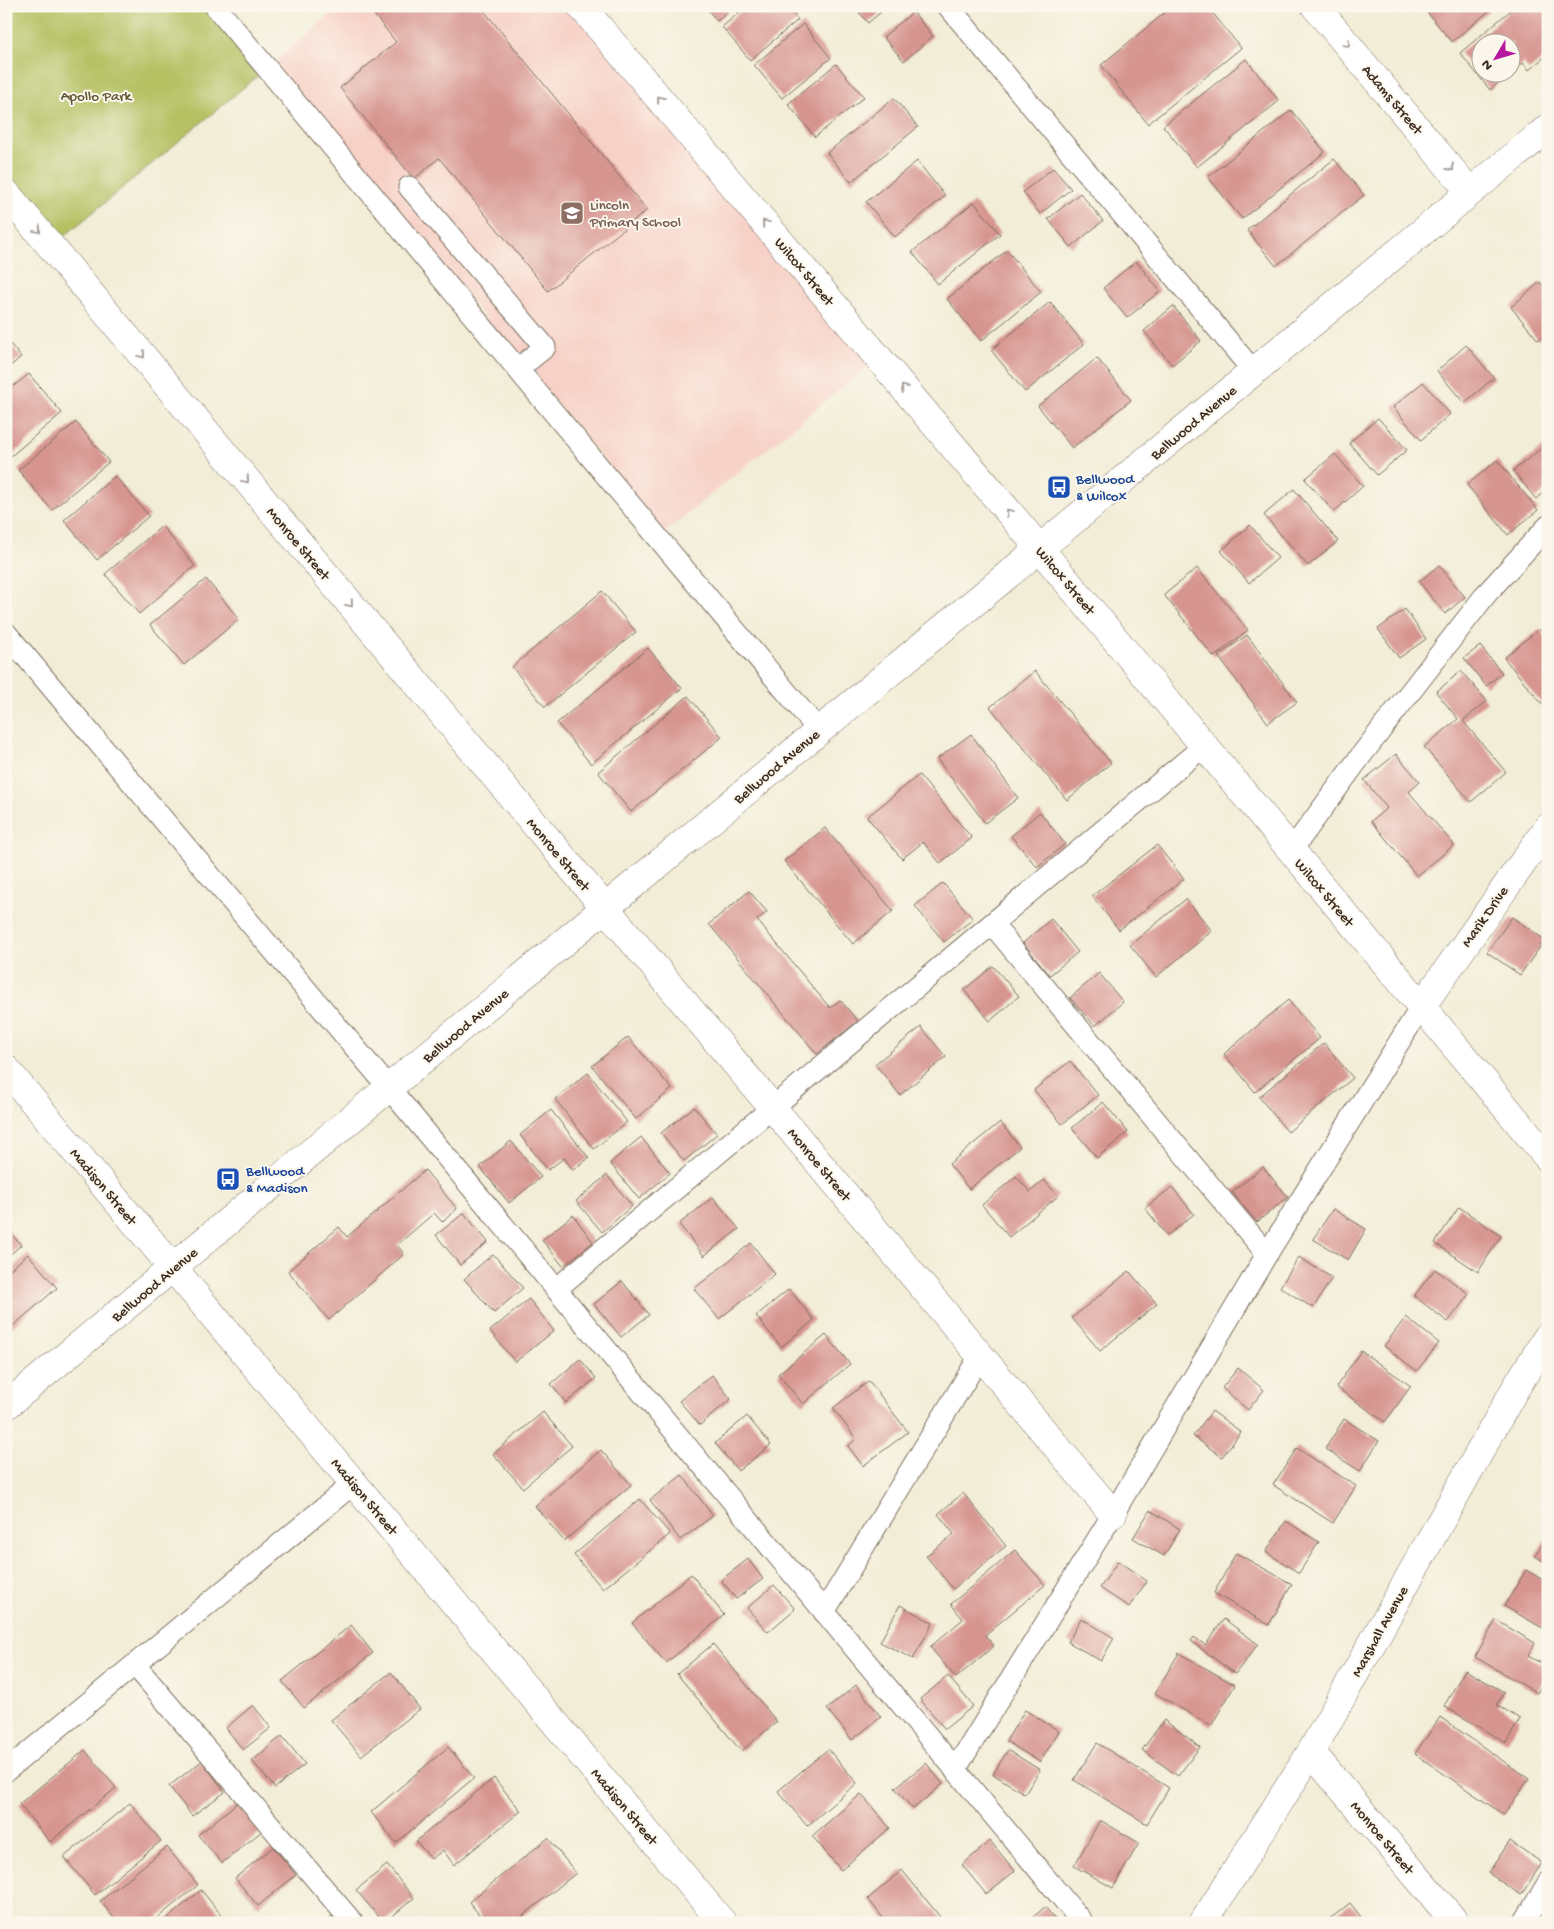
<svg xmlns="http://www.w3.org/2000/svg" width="1554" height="1929" font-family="'Gochi Hand',sans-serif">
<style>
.built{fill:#f7d1c7}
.green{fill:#b5c163;stroke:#787640}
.building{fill:#d79590}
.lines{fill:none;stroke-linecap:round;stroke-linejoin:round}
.service-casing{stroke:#7b6e5f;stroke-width:23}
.minor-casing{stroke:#7b6e5f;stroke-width:29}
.tertiary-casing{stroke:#7b6e5f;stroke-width:29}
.service{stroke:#fff;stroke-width:21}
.minor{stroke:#fff;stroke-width:28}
.tertiary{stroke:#fff;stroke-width:28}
.oneway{stroke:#a79f9a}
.labels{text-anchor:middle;stroke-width:4;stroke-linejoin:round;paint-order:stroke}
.park-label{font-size:15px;fill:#605733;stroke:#fbf7ec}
.street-label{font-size:15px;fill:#3b2a1e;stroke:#fbf7ec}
.education-label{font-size:15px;fill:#785e54;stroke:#fbf7ec;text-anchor:start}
.transit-label{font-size:15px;fill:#164399;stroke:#fbf7ec;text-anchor:start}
</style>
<rect width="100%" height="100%" fill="#fbf7ec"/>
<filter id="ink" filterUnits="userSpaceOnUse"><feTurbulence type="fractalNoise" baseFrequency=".02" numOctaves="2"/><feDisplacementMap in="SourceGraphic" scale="10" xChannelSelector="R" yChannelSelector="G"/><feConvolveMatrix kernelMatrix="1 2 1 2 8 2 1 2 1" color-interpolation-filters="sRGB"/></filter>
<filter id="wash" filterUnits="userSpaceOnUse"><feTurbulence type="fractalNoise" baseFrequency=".0096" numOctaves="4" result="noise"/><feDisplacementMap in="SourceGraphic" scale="20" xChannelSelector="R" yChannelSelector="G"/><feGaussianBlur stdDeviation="1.12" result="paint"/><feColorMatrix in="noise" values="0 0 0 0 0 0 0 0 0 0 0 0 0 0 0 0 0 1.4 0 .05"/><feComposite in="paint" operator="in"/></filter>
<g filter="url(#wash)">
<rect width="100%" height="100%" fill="#f2edd7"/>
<path class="built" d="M 341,6 L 573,6 L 872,363 L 664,533 L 273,63 Z"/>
<path class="green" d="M 6,6 L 205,6 L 260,74 L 56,243 L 6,184 Z"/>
<g id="blocks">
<g class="building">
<path d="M 367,6 L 480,6 L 647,210 L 548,291 L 439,158 L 414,179 L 340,88 L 396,42 Z"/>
<path d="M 705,6 L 735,6 L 717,21 Z"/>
<path d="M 747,6 L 787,6 L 798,20 L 750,60 L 722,27 Z"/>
<path d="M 854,6 L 888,6 L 868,23 Z"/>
<path d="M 1173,6 L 1207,6 L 1241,48 L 1148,124 L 1101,65 Z"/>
<path d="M 1422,6 L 1495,6 L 1452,42 Z"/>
<path d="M 1516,6 L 1548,6 L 1548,54 L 1529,70 L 1523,63 L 1512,72 L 1512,42 L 1482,42 L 1482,72 L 1511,72 L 1490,90 L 1460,53 Z"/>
<path d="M 913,12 L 933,36 L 904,61 L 883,37 Z"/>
<path d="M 803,24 L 831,58 L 782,98 L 754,65 Z"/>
<path d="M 1246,59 L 1279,101 L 1197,167 L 1163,126 Z"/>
<path d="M 836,64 L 864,97 L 815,137 L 788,104 Z"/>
<path d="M 894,98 L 918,127 L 851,182 L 827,153 Z"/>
<path d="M 1291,110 L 1325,152 L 1242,219 L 1208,177 Z"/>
<path d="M 1334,159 L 1364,195 L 1276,266 L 1247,230 Z"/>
<path d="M 917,161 L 945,196 L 895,237 L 866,202 Z"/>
<path d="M 1053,168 L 1071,189 L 1040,214 L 1023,192 Z"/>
<path d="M 1080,193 L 1103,221 L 1071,247 L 1048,219 Z"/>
<path d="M 974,202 L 1000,234 L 938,284 L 912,252 Z"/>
<path d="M 1007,250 L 1041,292 L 981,341 L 947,299 Z"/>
<path d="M 1136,261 L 1160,291 L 1127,318 L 1103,288 Z"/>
<path d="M 1540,282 L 1548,291 L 1548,332 L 1538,340 L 1511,307 Z"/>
<path d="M 1050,302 L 1084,344 L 1025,392 L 991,350 Z"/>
<path d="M 1173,306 L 1201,341 L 1172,365 L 1144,331 Z"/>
<path d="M 6,339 L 21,357 L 6,370 Z"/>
<path d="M 1466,345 L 1494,378 L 1464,403 L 1437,371 Z"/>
<path d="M 1097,358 L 1131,400 L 1072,448 L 1038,406 Z"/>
<path d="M 29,374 L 62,413 L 11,456 L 6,451 L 6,392 Z"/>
<path d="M 1423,382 L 1450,414 L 1421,440 L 1393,407 Z"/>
<path d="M 1378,418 L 1407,450 L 1377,475 L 1349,443 Z"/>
<path d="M 76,422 L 109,462 L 52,510 L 18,470 Z"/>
<path d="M 1548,443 L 1548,488 L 1536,499 L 1513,471 Z"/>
<path d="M 1335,454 L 1363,486 L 1334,512 L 1305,479 Z"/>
<path d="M 1497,460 L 1538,510 L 1508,535 L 1467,485 Z"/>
<path d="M 115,476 L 149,516 L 97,560 L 64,520 Z"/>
<path d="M 1294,489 L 1338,541 L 1308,566 L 1264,515 Z"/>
<path d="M 1250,525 L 1278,558 L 1249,583 L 1221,551 Z"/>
<path d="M 162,526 L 195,566 L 139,614 L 105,574 Z"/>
<path d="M 1439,565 L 1465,597 L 1445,614 L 1419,582 Z"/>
<path d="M 1197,568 L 1248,630 L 1214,657 L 1164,595 Z"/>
<path d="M 206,579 L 239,619 L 184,665 L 150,625 Z"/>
<path d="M 602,591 L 636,632 L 545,707 L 512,667 Z"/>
<path d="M 1405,609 L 1426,639 L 1399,658 L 1378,629 Z"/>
<path d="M 1539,629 L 1548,639 L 1548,711 L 1504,658 Z"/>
<path d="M 1247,635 L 1297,702 L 1268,723 L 1218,656 Z"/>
<path d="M 1480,646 L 1502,673 L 1486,686 L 1464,658 Z"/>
<path d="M 648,648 L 682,688 L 591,764 L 557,723 Z"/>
<path d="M 1035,671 L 1111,763 L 1067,800 L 990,707 Z"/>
<path d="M 1461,671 L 1487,701 L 1463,721 L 1506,772 L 1471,802 L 1424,747 L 1458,719 L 1436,692 Z"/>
<path d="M 688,696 L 722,737 L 631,812 L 598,772 Z"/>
<path d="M 971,734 L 1018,798 L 985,823 L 937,759 Z"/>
<path d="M 1396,754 L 1420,782 L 1409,792 L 1454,845 L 1417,876 L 1371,821 L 1387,808 L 1364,780 Z"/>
<path d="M 919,775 L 972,838 L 940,863 L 923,842 L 902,859 L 867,817 Z"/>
<path d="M 1040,812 L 1065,844 L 1037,867 L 1011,836 Z"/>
<path d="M 825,828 L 893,911 L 853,944 L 784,861 Z"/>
<path d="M 1157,845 L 1184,879 L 1119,930 L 1092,896 Z"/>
<path d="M 943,883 L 973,919 L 944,942 L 915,906 Z"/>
<path d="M 749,891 L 767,912 L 757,920 L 830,1008 L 840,1000 L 858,1021 L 817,1054 L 709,924 Z"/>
<path d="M 1186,899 L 1212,931 L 1156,977 L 1130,945 Z"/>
<path d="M 1512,917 L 1545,940 L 1520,975 L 1487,952 Z"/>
<path d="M 1051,919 L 1078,952 L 1050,975 L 1023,943 Z"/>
<path d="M 993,966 L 1019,996 L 990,1021 L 964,990 Z"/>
<path d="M 1099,973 L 1123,1002 L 1095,1026 L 1070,998 Z"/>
<path d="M 1288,1000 L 1320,1038 L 1255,1092 L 1224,1054 Z"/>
<path d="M 921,1027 L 946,1057 L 900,1095 L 875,1064 Z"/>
<path d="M 628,1037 L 672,1089 L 636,1119 L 592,1066 Z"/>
<path d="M 1324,1043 L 1353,1078 L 1288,1132 L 1259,1097 Z"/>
<path d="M 1070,1061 L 1098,1095 L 1062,1124 L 1034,1090 Z"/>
<path d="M 588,1073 L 627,1122 L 594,1149 L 555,1099 Z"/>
<path d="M 1103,1102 L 1128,1132 L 1097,1158 L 1072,1128 Z"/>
<path d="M 694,1107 L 717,1134 L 684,1161 L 661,1133 Z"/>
<path d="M 551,1110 L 589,1158 L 573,1170 L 564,1158 L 548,1170 L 520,1135 Z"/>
<path d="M 1000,1122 L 1020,1147 L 969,1189 L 949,1164 Z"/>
<path d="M 641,1137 L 670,1173 L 639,1199 L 610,1163 Z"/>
<path d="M 511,1141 L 541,1177 L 509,1203 L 480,1167 Z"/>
<path d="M 1263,1167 L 1288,1197 L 1257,1222 L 1232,1192 Z"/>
<path d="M 425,1170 L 457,1209 L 442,1222 L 434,1213 L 397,1245 L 404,1254 L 329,1320 L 288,1271 L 339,1227 L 347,1237 Z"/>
<path d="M 607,1175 L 632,1206 L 602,1232 L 576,1201 Z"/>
<path d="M 1016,1176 L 1030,1192 L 1044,1180 L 1058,1196 L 1009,1237 L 982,1205 Z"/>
<path d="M 1172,1187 L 1194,1214 L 1167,1236 L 1145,1208 Z"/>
<path d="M 713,1197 L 739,1229 L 704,1256 L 679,1224 Z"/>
<path d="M 1459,1207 L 1501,1236 L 1478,1272 L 1435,1243 Z"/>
<path d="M 1333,1209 L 1366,1229 L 1348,1260 L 1313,1239 Z"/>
<path d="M 464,1213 L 488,1242 L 460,1265 L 436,1235 Z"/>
<path d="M 573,1215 L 593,1242 L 563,1266 L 542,1240 Z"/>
<path d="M 6,1228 L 21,1245 L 6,1258 Z"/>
<path d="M 751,1243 L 775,1274 L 719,1319 L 694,1289 Z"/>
<path d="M 28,1254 L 57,1288 L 6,1332 L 6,1273 Z"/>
<path d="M 493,1254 L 523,1288 L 494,1313 L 464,1279 Z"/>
<path d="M 1299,1257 L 1332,1278 L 1313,1308 L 1280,1287 Z"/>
<path d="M 1435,1269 L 1469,1294 L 1448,1322 L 1414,1296 Z"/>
<path d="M 1129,1271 L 1157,1304 L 1100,1351 L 1072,1318 Z"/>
<path d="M 622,1281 L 649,1315 L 621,1337 L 594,1304 Z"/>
<path d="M 789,1289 L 814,1320 L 781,1347 L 756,1316 Z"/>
<path d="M 529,1299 L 554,1331 L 515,1362 L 490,1331 Z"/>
<path d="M 1406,1317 L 1439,1343 L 1417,1371 L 1384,1346 Z"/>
<path d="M 826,1335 L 850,1364 L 803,1404 L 778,1374 Z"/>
<path d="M 1361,1351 L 1411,1386 L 1385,1422 L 1336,1387 Z"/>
<path d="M 580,1359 L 596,1378 L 566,1403 L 551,1384 Z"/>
<path d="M 1238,1368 L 1264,1390 L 1248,1410 L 1222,1388 Z"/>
<path d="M 712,1375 L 731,1399 L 700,1425 L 679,1401 Z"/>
<path d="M 869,1381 L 908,1432 L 863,1466 L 848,1446 L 856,1439 L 833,1408 Z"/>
<path d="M 1212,1411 L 1241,1432 L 1222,1457 L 1193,1436 Z"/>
<path d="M 543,1412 L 572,1446 L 523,1488 L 493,1454 Z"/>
<path d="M 747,1416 L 771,1445 L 738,1471 L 715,1443 Z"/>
<path d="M 1344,1419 L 1379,1441 L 1360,1471 L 1325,1449 Z"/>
<path d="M 1297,1448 L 1356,1486 L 1333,1523 L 1273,1485 Z"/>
<path d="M 601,1450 L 631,1485 L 564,1541 L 535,1506 Z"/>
<path d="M 682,1475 L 713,1516 L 680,1540 L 650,1500 Z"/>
<path d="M 963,1493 L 1006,1546 L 953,1589 L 926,1556 L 954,1534 L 938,1514 Z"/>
<path d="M 640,1499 L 670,1534 L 603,1589 L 574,1555 Z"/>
<path d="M 1150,1510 L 1180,1529 L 1164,1556 L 1133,1538 Z"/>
<path d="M 1286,1521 L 1319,1542 L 1299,1573 L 1266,1552 Z"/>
<path d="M 1548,1534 L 1548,1564 L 1535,1556 Z"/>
<path d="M 1015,1550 L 1045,1585 L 985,1635 L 994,1646 L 956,1678 L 930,1647 L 963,1619 L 951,1604 Z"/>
<path d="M 1236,1553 L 1292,1584 L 1269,1625 L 1214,1593 Z"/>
<path d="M 748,1559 L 763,1579 L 736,1599 L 721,1580 Z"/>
<path d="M 1118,1561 L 1147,1581 L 1129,1607 L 1100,1588 Z"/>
<path d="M 1526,1570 L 1548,1583 L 1548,1631 L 1504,1606 Z"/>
<path d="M 691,1574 L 724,1615 L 666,1663 L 632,1623 Z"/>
<path d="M 774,1585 L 795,1609 L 768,1632 L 747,1608 Z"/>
<path d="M 900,1605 L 933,1623 L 913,1659 L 880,1642 Z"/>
<path d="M 1081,1618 L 1114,1638 L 1101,1661 L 1068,1642 Z"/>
<path d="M 1224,1619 L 1258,1644 L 1235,1674 L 1191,1641 L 1194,1637 L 1205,1645 Z"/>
<path d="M 1496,1620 L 1535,1643 L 1528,1656 L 1548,1667 L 1548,1675 L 1537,1693 L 1475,1657 Z"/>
<path d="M 351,1625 L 373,1653 L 304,1708 L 282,1681 Z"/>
<path d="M 713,1644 L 777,1722 L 741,1751 L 677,1674 Z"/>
<path d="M 1179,1653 L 1235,1685 L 1211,1726 L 1155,1693 Z"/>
<path d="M 1465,1670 L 1504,1692 L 1497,1705 L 1520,1719 L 1506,1743 L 1444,1706 Z"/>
<path d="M 391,1672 L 420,1709 L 361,1756 L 331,1720 Z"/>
<path d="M 948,1676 L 973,1706 L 945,1729 L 920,1699 Z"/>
<path d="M 856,1685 L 881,1717 L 852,1740 L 827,1709 Z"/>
<path d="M 253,1705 L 271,1728 L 243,1750 L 226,1728 Z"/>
<path d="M 1025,1710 L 1059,1731 L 1040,1762 L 1006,1741 Z"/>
<path d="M 1440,1717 L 1529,1779 L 1504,1815 L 1415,1754 Z"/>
<path d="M 1164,1720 L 1200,1747 L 1178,1776 L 1142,1750 Z"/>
<path d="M 282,1736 L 305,1764 L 275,1788 L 252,1761 Z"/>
<path d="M 1097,1743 L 1169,1788 L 1147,1824 L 1074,1780 Z"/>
<path d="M 448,1747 L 474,1778 L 396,1843 L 371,1812 Z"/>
<path d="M 828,1749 L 857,1783 L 807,1826 L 778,1791 Z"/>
<path d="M 85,1750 L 116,1788 L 50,1842 L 19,1804 Z"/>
<path d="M 1008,1750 L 1040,1770 L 1025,1794 L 993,1774 Z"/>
<path d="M 202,1761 L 225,1792 L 192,1816 L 169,1786 Z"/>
<path d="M 926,1763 L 943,1784 L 913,1809 L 895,1788 Z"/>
<path d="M 494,1778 L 521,1811 L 454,1865 L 443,1850 L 431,1859 L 416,1841 Z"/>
<path d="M 861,1794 L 890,1828 L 841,1870 L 812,1836 Z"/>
<path d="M 238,1802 L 262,1831 L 222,1863 L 198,1835 Z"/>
<path d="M 130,1803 L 161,1841 L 95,1895 L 64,1857 Z"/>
<path d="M 1100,1820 L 1139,1843 L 1113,1888 L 1074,1866 Z"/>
<path d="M 548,1838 L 576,1873 L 514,1923 L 486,1923 L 469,1902 Z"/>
<path d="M 990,1841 L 1015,1871 L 986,1894 L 962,1865 Z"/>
<path d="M 1510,1841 L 1542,1863 L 1521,1895 L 1488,1873 Z"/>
<path d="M 167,1847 L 198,1885 L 151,1923 L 118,1923 L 100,1901 Z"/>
<path d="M 273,1847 L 296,1875 L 258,1906 L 235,1878 Z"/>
<path d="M 387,1865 L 414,1898 L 384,1923 L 356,1890 Z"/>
<path d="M 902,1870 L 945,1923 L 887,1923 L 868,1899 Z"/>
<path d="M 201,1890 L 228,1923 L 162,1923 Z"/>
<path d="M 1350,1903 L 1366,1923 L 1325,1923 Z"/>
<path d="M 1045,1907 L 1058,1923 L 1026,1923 Z"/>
<path d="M 332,1916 L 337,1923 L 323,1923 Z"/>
</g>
</g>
</g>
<g filter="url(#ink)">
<use href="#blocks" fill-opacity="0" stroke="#7b6e5f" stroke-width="1"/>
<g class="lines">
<g class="service-casing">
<g id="service">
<path d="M 215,6 L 819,731"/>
<path d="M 948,6 L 1254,372"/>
<path d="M 409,187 L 545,347 L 518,369"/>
<path d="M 6,633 L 389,1088 L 1083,1923"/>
<path d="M 1291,851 L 1363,753 L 1487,593 L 1548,526"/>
<path d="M 992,924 L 1267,1254"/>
<path d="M 556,1289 L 1204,746"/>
<path d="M 824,1612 L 980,1356"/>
<path d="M 135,1665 L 353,1923"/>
<path d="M 955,1770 L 1113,1514 L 1267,1254 L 1421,1007"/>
<path d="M 6,1771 L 354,1483"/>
<path d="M 1524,1923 L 1548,1883"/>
</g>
</g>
<g class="minor-casing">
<g id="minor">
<path d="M 581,6 L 1040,549 L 1548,1158"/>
<path d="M 1315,6 L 1470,192"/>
<path d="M 6,193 L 1113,1514"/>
<path d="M 1421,1007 L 1548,827"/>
<path d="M 6,1406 L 605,908 L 1548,128"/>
<path d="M 1311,1752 L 1456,1923"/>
<path d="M 1203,1923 L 1311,1752 L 1515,1389 L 1548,1336"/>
</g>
</g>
<g class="tertiary-casing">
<path id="tertiary" d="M 6,1069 L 723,1923"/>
</g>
<use href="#service" class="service"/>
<use href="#minor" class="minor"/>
<use href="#tertiary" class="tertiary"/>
</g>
<defs><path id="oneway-chevron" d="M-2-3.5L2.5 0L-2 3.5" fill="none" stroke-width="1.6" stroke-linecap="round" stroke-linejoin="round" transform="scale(1.25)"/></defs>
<g class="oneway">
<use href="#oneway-chevron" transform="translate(1347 44) rotate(50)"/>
<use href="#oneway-chevron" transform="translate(660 99) rotate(-130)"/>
<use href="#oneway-chevron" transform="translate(1451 168) rotate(50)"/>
<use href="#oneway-chevron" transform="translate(765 223) rotate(-130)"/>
<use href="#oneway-chevron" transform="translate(38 230) rotate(50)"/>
<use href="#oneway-chevron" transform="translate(142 355) rotate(50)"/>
<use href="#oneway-chevron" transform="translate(904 388) rotate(-130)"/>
<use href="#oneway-chevron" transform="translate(246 480) rotate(50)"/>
<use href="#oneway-chevron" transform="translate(1009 512) rotate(-130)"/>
<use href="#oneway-chevron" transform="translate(350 604) rotate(50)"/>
</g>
</g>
<defs>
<g id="school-square" transform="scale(1.25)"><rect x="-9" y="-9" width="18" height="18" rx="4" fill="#8d6e63" stroke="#fbf7ec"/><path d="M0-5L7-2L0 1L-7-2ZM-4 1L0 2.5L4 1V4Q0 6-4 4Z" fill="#fff"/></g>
<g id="bus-square" transform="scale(1.25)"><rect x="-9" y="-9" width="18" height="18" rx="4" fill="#1a4fb4" stroke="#fbf7ec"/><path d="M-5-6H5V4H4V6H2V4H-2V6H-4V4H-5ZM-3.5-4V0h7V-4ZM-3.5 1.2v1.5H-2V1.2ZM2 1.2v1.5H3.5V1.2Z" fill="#fff"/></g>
</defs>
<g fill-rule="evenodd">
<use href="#school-square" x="572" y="213"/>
<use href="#bus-square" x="1059" y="487"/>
<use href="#bus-square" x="228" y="1179"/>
</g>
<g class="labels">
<g class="park-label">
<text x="96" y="100">Apollo Park</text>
</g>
<g class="street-label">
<text transform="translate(1393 99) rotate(50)" y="5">Adams Street</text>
<text transform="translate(805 271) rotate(50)" y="5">Wilcox Street</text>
<text transform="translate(1193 422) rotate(-40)" y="5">Bellwood Avenue</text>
<text transform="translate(299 543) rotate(50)" y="5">Monroe Street</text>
<text transform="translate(1066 580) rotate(50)" y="5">Wilcox Street</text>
<text transform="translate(776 766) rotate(-40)" y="5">Bellwood Avenue</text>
<text transform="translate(559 854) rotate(50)" y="5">Monroe Street</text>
<text transform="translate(1325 892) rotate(50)" y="5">Wilcox Street</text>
<text transform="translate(1484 916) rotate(-55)" y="5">Marik Drive</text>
<text transform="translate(465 1025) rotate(-40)" y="5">Bellwood Avenue</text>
<text transform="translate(820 1164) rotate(50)" y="5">Monroe Street</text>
<text transform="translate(104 1186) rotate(50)" y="5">Madison Street</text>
<text transform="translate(154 1284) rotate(-40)" y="5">Bellwood Avenue</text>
<text transform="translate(365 1496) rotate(50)" y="5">Madison Street</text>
<text transform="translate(1379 1631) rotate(-61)" y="5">Marshall Avenue</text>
<text transform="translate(625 1806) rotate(50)" y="5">Madison Street</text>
<text transform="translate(1383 1837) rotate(50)" y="5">Monroe Street</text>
</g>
<g class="education-label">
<text x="590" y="209">Lincoln<tspan x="590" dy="17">Primary School</tspan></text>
</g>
<g class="transit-label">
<text x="1076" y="483">Bellwood<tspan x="1076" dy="17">&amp; Wilcox</tspan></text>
<text x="246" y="1175">Bellwood<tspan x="246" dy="17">&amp; Madison</tspan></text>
</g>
</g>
<rect width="1554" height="1929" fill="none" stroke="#fbf7ec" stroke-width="25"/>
<g transform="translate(1496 58) rotate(232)"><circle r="24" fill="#fbf7ec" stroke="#aea59a"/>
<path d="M0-4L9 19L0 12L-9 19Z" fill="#b5179e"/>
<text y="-8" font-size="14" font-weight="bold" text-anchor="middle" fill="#3b2a1e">N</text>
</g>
</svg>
